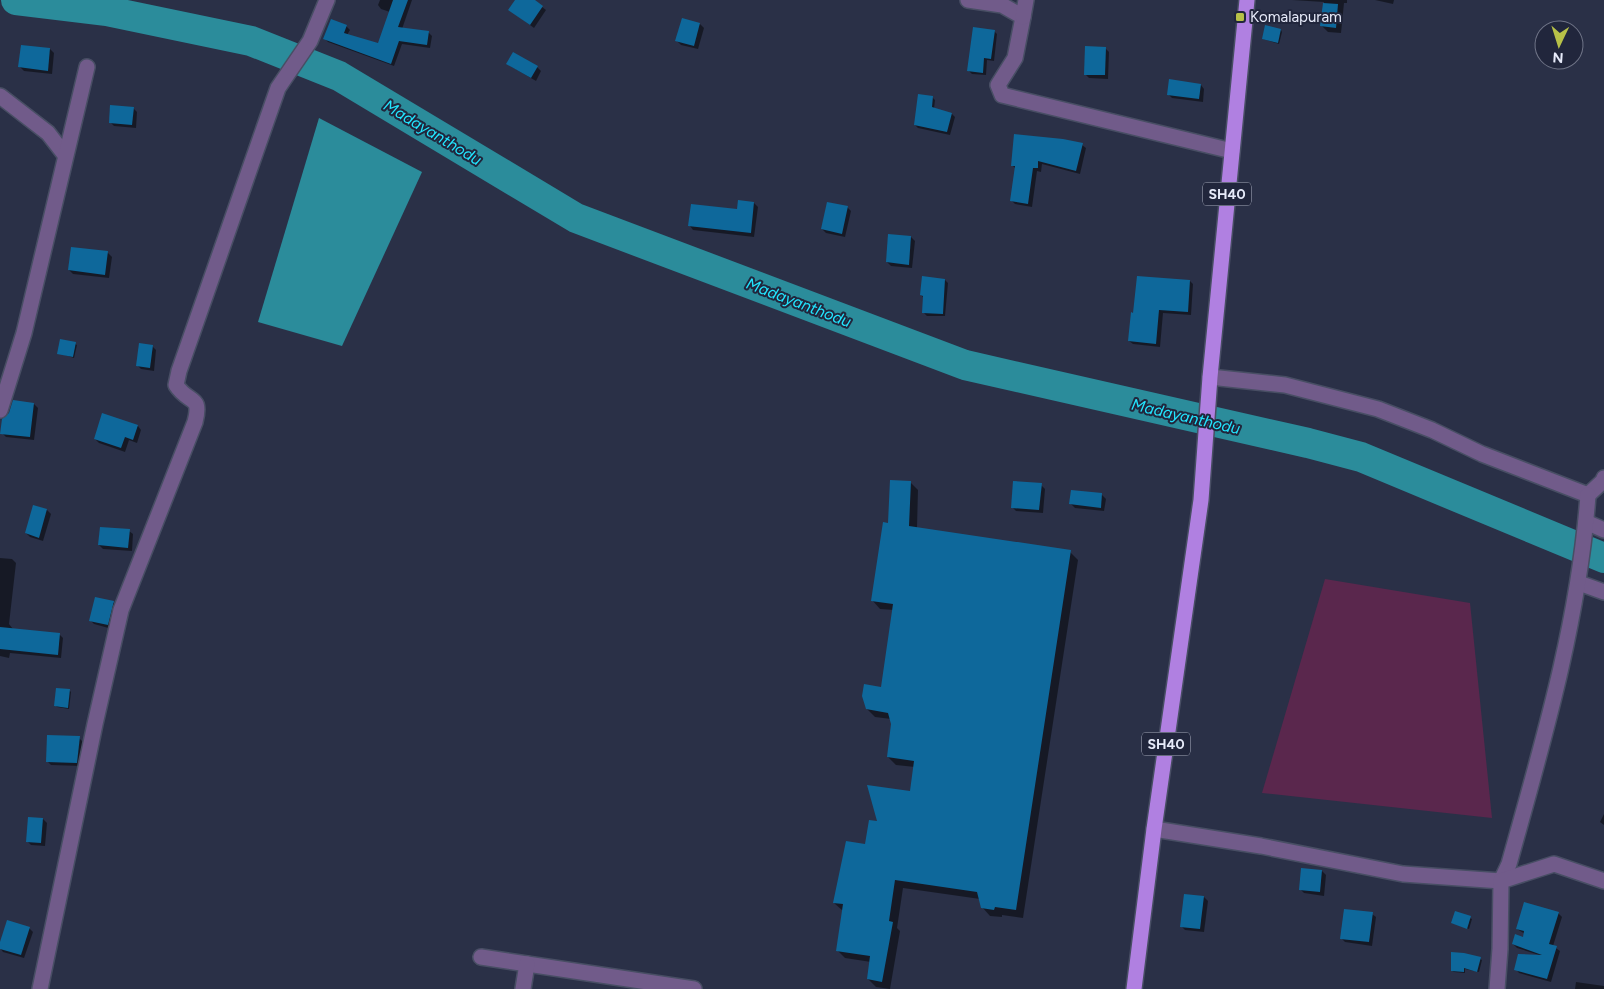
<svg xmlns="http://www.w3.org/2000/svg" width="1604" height="989" font-family="Figtree,sans-serif">
<style>
.green{fill:#5a274d}
.water{fill:#2b8c9b}
.shadow{fill:#0007}
.lines{fill:none;stroke-linecap:round;stroke-linejoin:round}
.river{stroke:#2b8c9b;stroke-width:30}
.building{fill:#0e689b}
.minor-casing{stroke:#484e64;stroke-width:18}
.major-casing{stroke:#484e64;stroke-width:18}
.minor{stroke:#715b8a;stroke-width:15}
.major{stroke:#b080e1;stroke-width:15}
.poi-dot{fill:#b7c148;stroke:#21263c;stroke-width:2}
.labels{text-anchor:middle;stroke-width:4;stroke-linejoin:round;paint-order:stroke}
.shield{fill:#21263c;stroke:#acb0c1;stroke-width:1}
.shield-label{font-size:14px;font-weight:bold;fill:#e7ebfa}
.poi-label{font-size:15px;fill:#e7ebfa;stroke:#21263c;text-anchor:start}
.water-label{font-size:16px;font-style:italic;fill:#22e5fe;stroke:#21263c}
</style>
<rect width="100%" height="100%" fill="#2a3047"/>
<path class="green" d="M 1325,579 L 1470,603 L 1492,818 L 1262,793 Z"/>
<path class="water" d="M 319,118 L 422,172 L 342,346 L 258,322 Z"/>
<g class="shadow">
<path d="M 380,0 L 412,0 L 402,29 L 429,33 L 432,36 L 430,48 L 402,44 L 394,66 L 328,42 L 324,38 L 346,26 L 350,30 L 347,35 L 379,44 L 390,12 L 381,9 L 378,5 Z"/>
<path d="M 517,0 L 533,0 L 546,10 L 534,28 L 510,10 Z"/>
<path d="M 1292,0 L 1347,0 L 1347,3 L 1344,3 L 1341,33 L 1328,32 L 1322,26 L 1324,2 Z"/>
<path d="M 1375,0 L 1394,0 L 1393,4 Z"/>
<path d="M 682,20 L 700,24 L 704,28 L 698,49 L 681,45 L 677,41 Z"/>
<path d="M 1281,30 L 1282,32 L 1279,44 L 1263,39 Z"/>
<path d="M 994,31 L 997,34 L 994,61 L 987,60 L 986,75 L 972,74 L 969,71 Z"/>
<path d="M 1105,48 L 1109,52 L 1108,79 L 1089,78 L 1085,74 Z"/>
<path d="M 50,49 L 54,53 L 52,74 L 24,71 L 20,67 Z"/>
<path d="M 508,63 L 537,67 L 541,71 L 536,81 L 512,67 Z"/>
<path d="M 1201,85 L 1204,89 L 1203,102 L 1172,98 L 1168,94 Z"/>
<path d="M 932,97 L 935,100 L 934,109 L 952,114 L 955,117 L 950,135 L 918,128 L 915,125 Z"/>
<path d="M 133,108 L 137,112 L 136,128 L 114,126 L 110,122 Z"/>
<path d="M 1082,145 L 1086,148 L 1080,174 L 1042,164 L 1041,172 L 1037,171 L 1032,207 L 1015,204 L 1011,200 L 1016,169 L 1013,166 Z"/>
<path d="M 754,203 L 758,207 L 754,237 L 693,230 L 690,226 L 738,210 Z"/>
<path d="M 847,207 L 851,211 L 845,237 L 826,233 L 822,229 Z"/>
<path d="M 911,237 L 915,241 L 912,268 L 891,266 L 887,262 Z"/>
<path d="M 108,253 L 112,257 L 109,278 L 73,274 L 69,270 Z"/>
<path d="M 945,280 L 948,283 L 945,316 L 927,316 L 924,313 L 924,298 L 921,295 Z"/>
<path d="M 1190,281 L 1193,284 L 1191,315 L 1163,313 L 1160,347 L 1133,344 L 1129,341 L 1135,314 Z"/>
<path d="M 75,344 L 77,345 L 74,358 L 59,353 Z"/>
<path d="M 152,346 L 156,350 L 154,371 L 141,369 L 137,365 Z"/>
<path d="M 34,404 L 38,408 L 34,440 L 6,437 L 2,433 Z"/>
<path d="M 138,426 L 141,430 L 137,443 L 129,440 L 125,452 L 99,443 L 95,439 Z"/>
<path d="M 910,482 L 918,490 L 917,528 L 1070,552 L 1078,560 L 1023,918 L 1002,915 L 1002,917 L 990,916 L 982,907 L 980,899 L 903,888 L 897,928 L 900,931 L 890,989 L 876,987 L 868,979 L 871,962 L 845,958 L 837,950 L 843,911 L 834,903 L 879,823 L 911,793 L 915,767 L 896,765 L 888,757 L 893,724 L 891,719 L 875,717 L 867,709 L 882,688 L 894,610 L 880,609 L 872,600 L 889,524 Z"/>
<path d="M 1041,485 L 1045,489 L 1043,513 L 1016,511 L 1012,507 Z"/>
<path d="M 1102,495 L 1106,499 L 1104,511 L 1075,508 L 1071,504 Z"/>
<path d="M 34,506 L 47,510 L 51,514 L 43,541 L 30,537 L 26,533 Z"/>
<path d="M 129,531 L 133,534 L 132,551 L 103,549 L 99,545 Z"/>
<path d="M 0,558 L 12,559 L 16,563 L 9,624 L 13,629 L 59,634 L 63,638 L 61,658 L 10,653 L 9,658 L 0,656 Z"/>
<path d="M 96,598 L 114,603 L 118,606 L 112,629 L 94,624 L 90,620 Z"/>
<path d="M 69,690 L 71,692 L 69,709 L 57,707 L 56,706 Z"/>
<path d="M 79,738 L 83,742 L 81,766 L 51,765 L 47,761 Z"/>
<path d="M 1604,814 L 1604,825 L 1600,822 Z"/>
<path d="M 29,818 L 43,819 L 47,823 L 45,846 L 31,845 L 27,841 Z"/>
<path d="M 1322,871 L 1326,875 L 1324,896 L 1304,893 L 1300,889 Z"/>
<path d="M 1204,897 L 1208,901 L 1204,932 L 1185,930 L 1181,926 Z"/>
<path d="M 1456,912 L 1472,919 L 1469,929 L 1453,923 Z"/>
<path d="M 1558,913 L 1562,917 L 1553,946 L 1560,951 L 1551,982 L 1519,973 L 1516,969 L 1539,955 L 1517,948 L 1513,944 L 1524,938 L 1525,934 L 1517,929 Z"/>
<path d="M 1372,914 L 1376,917 L 1372,946 L 1345,942 L 1341,938 Z"/>
<path d="M 29,928 L 33,932 L 24,958 L 3,952 L 0,948 L 0,946 Z"/>
<path d="M 1480,959 L 1482,960 L 1479,972 L 1465,969 L 1465,973 L 1454,972 L 1452,971 Z"/>
<path d="M 1576,982 L 1604,986 L 1604,989 L 1575,989 Z"/>
</g>
<g class="lines">
<path class="river" d="M 16,0 L 107,11 L 251,41 L 339,76 L 576,218 L 965,365 L 1308,443 L 1361,457 L 1604,558"/>
</g>
<g class="building">
<path d="M 393,0 L 408,0 L 398,27 L 429,31 L 427,45 L 399,41 L 391,64 L 323,39 L 331,19 L 347,25 L 344,33 L 378,43 Z"/>
<path d="M 515,0 L 535,0 L 543,6 L 530,25 L 508,10 Z"/>
<path d="M 1323,3 L 1338,4 L 1336,28 L 1320,26 Z"/>
<path d="M 682,18 L 700,23 L 694,46 L 675,41 Z"/>
<path d="M 1265,25 L 1281,29 L 1278,43 L 1262,39 Z"/>
<path d="M 973,27 L 995,30 L 991,59 L 984,58 L 983,73 L 967,71 Z"/>
<path d="M 21,45 L 50,48 L 48,71 L 18,67 Z"/>
<path d="M 1085,46 L 1106,47 L 1105,75 L 1084,75 Z"/>
<path d="M 513,52 L 538,66 L 531,78 L 506,64 Z"/>
<path d="M 1169,79 L 1201,84 L 1199,99 L 1167,95 Z"/>
<path d="M 918,94 L 933,96 L 932,107 L 952,113 L 947,132 L 914,125 Z"/>
<path d="M 110,105 L 134,107 L 132,125 L 109,123 Z"/>
<path d="M 1014,134 L 1063,139 L 1083,143 L 1076,171 L 1038,161 L 1038,168 L 1033,168 L 1028,204 L 1010,201 L 1015,166 L 1011,166 Z"/>
<path d="M 738,200 L 754,202 L 751,233 L 688,226 L 691,204 L 737,209 Z"/>
<path d="M 827,202 L 848,206 L 842,234 L 821,229 Z"/>
<path d="M 888,234 L 911,236 L 909,265 L 886,262 Z"/>
<path d="M 71,247 L 108,251 L 105,275 L 68,270 Z"/>
<path d="M 922,276 L 945,279 L 943,314 L 922,313 L 923,296 L 920,295 Z"/>
<path d="M 1137,276 L 1190,280 L 1188,312 L 1159,310 L 1156,344 L 1128,341 L 1131,312 L 1133,313 Z"/>
<path d="M 60,339 L 76,342 L 73,357 L 57,354 Z"/>
<path d="M 139,343 L 153,345 L 150,368 L 136,366 Z"/>
<path d="M 13,400 L 34,403 L 30,437 L 0,434 L 2,419 L 9,413 Z"/>
<path d="M 102,413 L 138,425 L 133,440 L 125,437 L 121,448 L 94,439 Z"/>
<path d="M 890,480 L 911,481 L 909,526 L 1071,550 L 1016,910 L 995,907 L 994,910 L 981,908 L 977,892 L 895,880 L 889,921 L 893,922 L 882,982 L 867,979 L 870,956 L 836,951 L 843,904 L 833,903 L 846,841 L 865,844 L 869,820 L 877,821 L 867,785 L 910,791 L 914,761 L 887,757 L 891,724 L 888,713 L 866,709 L 862,696 L 864,684 L 881,687 L 893,604 L 871,601 L 883,522 L 888,523 Z"/>
<path d="M 1013,481 L 1042,483 L 1039,510 L 1011,508 Z"/>
<path d="M 1071,490 L 1102,493 L 1101,508 L 1069,504 Z"/>
<path d="M 33,505 L 47,509 L 39,538 L 25,533 Z"/>
<path d="M 100,527 L 130,529 L 128,548 L 98,545 Z"/>
<path d="M 95,597 L 114,601 L 108,625 L 89,621 Z"/>
<path d="M 0,627 L 60,633 L 58,655 L 0,649 Z"/>
<path d="M 56,688 L 70,689 L 68,708 L 54,706 Z"/>
<path d="M 47,735 L 80,736 L 77,763 L 46,762 Z"/>
<path d="M 28,817 L 43,818 L 41,843 L 26,842 Z"/>
<path d="M 1301,868 L 1322,870 L 1320,892 L 1299,890 Z"/>
<path d="M 1184,894 L 1204,896 L 1200,929 L 1180,927 Z"/>
<path d="M 1524,902 L 1559,912 L 1549,944 L 1557,946 L 1547,979 L 1514,970 L 1518,954 L 1542,955 L 1512,944 L 1515,934 L 1523,937 L 1524,931 L 1516,929 Z"/>
<path d="M 1344,909 L 1373,912 L 1369,942 L 1340,939 Z"/>
<path d="M 1455,911 L 1471,916 L 1467,929 L 1451,923 Z"/>
<path d="M 7,920 L 30,927 L 21,955 L 0,949 L 0,942 Z"/>
<path d="M 1451,952 L 1464,953 L 1481,957 L 1477,972 L 1464,968 L 1464,972 L 1451,971 Z"/>
</g>
<g class="lines">
<g class="minor-casing">
<g id="minor">
<path d="M 968,0 L 1002,5 L 1023,17 L 1015,58 L 998,85 L 1002,95 L 1232,151"/>
<path d="M 1023,17 L 1026,0"/>
<path d="M 0,96 L 48,133 L 65,155"/>
<path d="M 1210,377 L 1285,385 L 1378,409 L 1432,430 L 1482,454 L 1588,495 L 1603,481 L 1604,478"/>
<path d="M 0,410 L 24,333 L 87,67"/>
<path d="M 1586,522 L 1604,530"/>
<path d="M 1579,583 L 1604,592"/>
<path d="M 1154,829 L 1261,846 L 1403,874 L 1501,881 L 1509,864 C 1543,742 1579,621 1588,495"/>
<path d="M 481,957 L 694,989"/>
<path d="M 40,989 L 95,724 L 121,610 L 195,422 C 202,394 189,405 176,385 L 179,371 L 278,88 L 310,41 L 327,0"/>
<path d="M 523,989 L 527,964"/>
<path d="M 1497,989 L 1500,949 L 1501,881 L 1554,864 L 1604,881"/>
</g>
</g>
<g class="major-casing">
<path id="major" d="M 1134,989 L 1154,829 L 1201,500 L 1210,377 L 1247,0"/>
</g>
<use href="#minor" class="minor"/>
<use href="#major" class="major"/>
</g>
<rect class="poi-dot" x="1235" y="12" width="10" height="10" rx="2.5"/>
<g class="labels">
<g class="shield">
<rect x="1203" y="182.5" width="48" height="23" rx="4"/>
<rect x="1142" y="732.5" width="48" height="23" rx="4"/>
</g>
<g class="shield-label">
<text x="1227" y="199">SH40</text>
<text x="1166" y="749">SH40</text>
</g>
<g class="poi-label">
<text x="1250" y="22">Komalapuram</text>
</g>
<g class="water-label">
<text transform="translate(433 132) rotate(31)" y="6">Madayanthodu</text>
<text transform="translate(799 302) rotate(21)" y="6">Madayanthodu</text>
<text transform="translate(1186 416) rotate(13)" y="6">Madayanthodu</text>
</g>
</g>
<g transform="translate(1559 45) rotate(184)"><circle r="24" fill="#21263c" stroke="#707588"/>
<path d="M0-4L9 19L0 12L-9 19Z" fill="#b7c148"/>
<text y="-8" font-size="14" font-weight="bold" text-anchor="middle" fill="#e7ebfa">N</text>
</g>
</svg>
